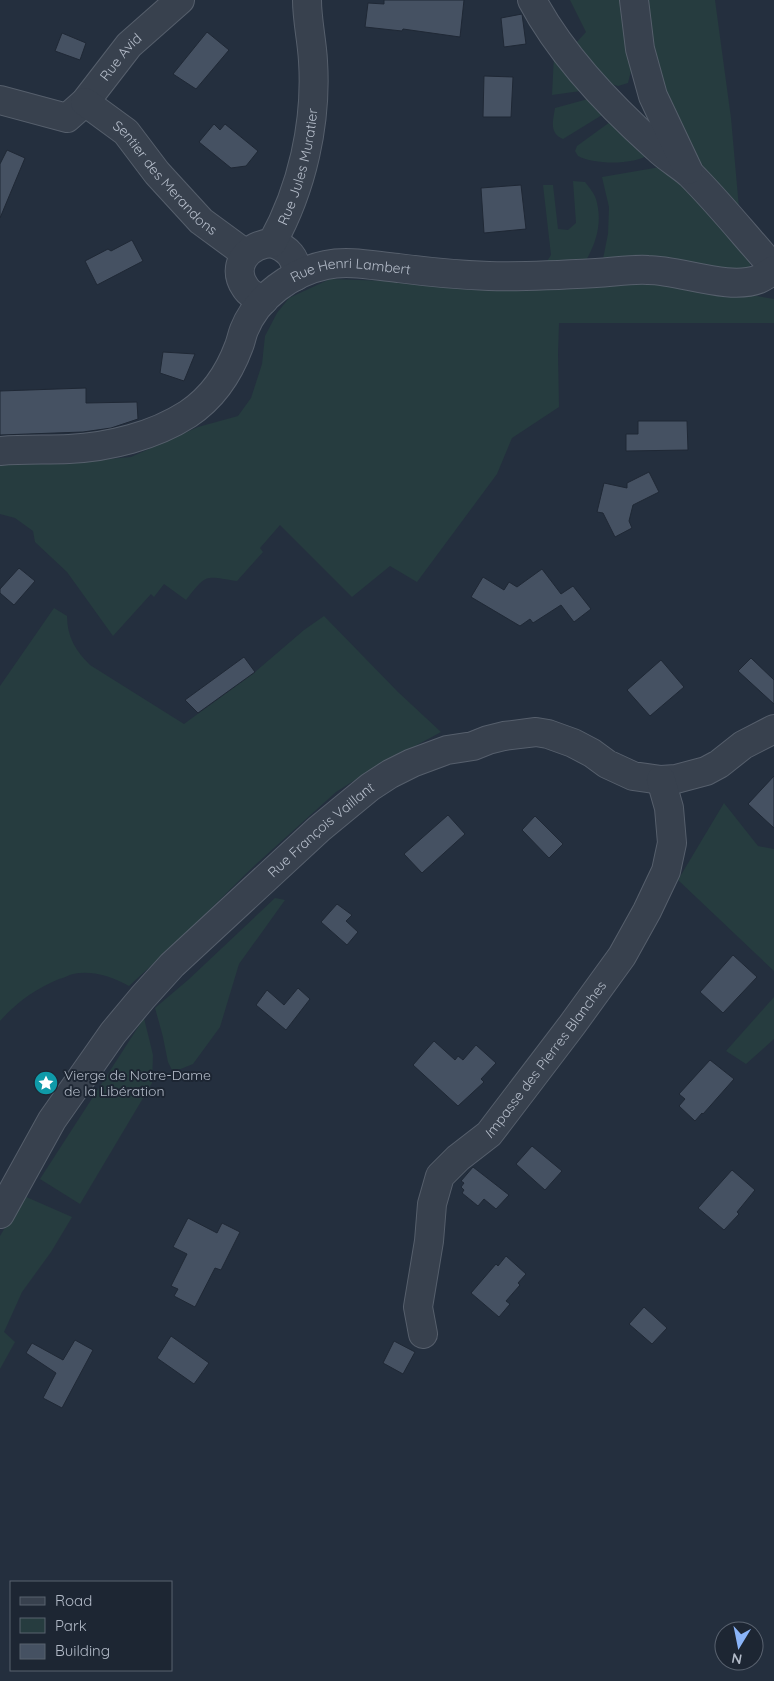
<svg xmlns="http://www.w3.org/2000/svg" width="774" height="1681" font-family="Quicksand,sans-serif">
<style>
.green{fill:#263c3f}
.building{fill:#455162;stroke:#1f2835}
.lines{fill:none;stroke-linecap:round;stroke-linejoin:round}
.minor-casing{stroke:#565f6c;stroke-width:30}
.minor{stroke:#38414e;stroke-width:28}
.labels{text-anchor:middle;stroke-width:4;stroke-linejoin:round;paint-order:stroke}
.street-label{font-size:14px;fill:#b4bcc9;stroke:#1d2633}
.poi-label{font-size:14px;fill:#b4bcc9;stroke:#1d2633;text-anchor:start}
</style>
<rect width="100%" height="100%" fill="#242f3e"/>
<g class="green">
<path d="M 570,0 L 624,0 L 629,60 L 631,71 L 628,83 L 618,86 L 608,83 L 576,43 L 586,32 Z"/>
<path d="M 647,0 L 715,0 L 731,118 L 739,208 L 695,161 L 679,133 L 653,58 Z"/>
<path d="M 554,55 L 588,90 L 552,95 Z"/>
<path d="M 588,99 L 599,108 L 602,115 L 563,139 C 549,133 553,121 555,108 Z"/>
<path d="M 610,122 L 650,154 C 635,165 594,165 578,156 L 575,151 L 577,146 Z"/>
<path d="M 666,166 L 720,222 L 750,261 L 750,267 L 745,274 L 715,271 L 684,261 L 658,256 L 603,259 L 608,234 L 609,207 L 602,177 Z"/>
<path d="M 573,181 L 585,182 C 589,187 594,193 596,199 C 603,223 596,244 584,264 L 544,266 L 551,255 L 543,185 L 553,185 L 558,229 L 568,230 L 576,223 Z"/>
<path d="M 330,279 L 419,282 L 689,284 L 774,299 L 774,323 L 559,323 L 558,354 L 559,407 L 512,438 L 497,474 L 417,582 L 390,566 L 352,597 L 280,525 L 260,548 L 263,552 L 237,581 C 204,576 207,573 186,600 L 164,584 L 154,597 L 151,594 L 113,636 L 67,572 L 35,542 L 33,531 L 15,518 L 0,514 L 0,462 L 22,459 L 52,464 L 131,457 L 198,427 L 238,416 L 251,398 L 262,364 L 265,336 L 277,313 L 289,298 Z"/>
<path d="M 54,608 L 67,616 C 67,637 76,651 90,665 L 184,724 L 255,672 L 304,630 L 324,616 L 398,692 L 441,732 L 369,771 L 336,792 L 254,866 L 176,943 L 129,986 C 112,977 93,970 73,974 C 69,975 64,978 59,979 C 35,989 17,1002 0,1021 L 0,686 Z"/>
<path d="M 724,803 L 758,846 L 774,849 L 774,971 L 678,880 Z"/>
<path d="M 275,898 L 285,900 L 239,964 L 220,1027 L 193,1064 L 173,1072 L 168,1062 L 163,1037 L 155,1008 L 188,980 Z"/>
<path d="M 774,997 L 774,1039 L 746,1064 L 726,1051 Z"/>
<path d="M 144,1018 L 153,1055 L 152,1083 L 80,1204 L 40,1179 Z"/>
<path d="M 24,1196 L 72,1217 L 51,1252 L 22,1292 L 4,1332 L 15,1342 L 0,1369 L 0,1236 Z"/>
</g>
<g class="building">
<path d="M 384,0 L 464,0 L 460,37 L 403,29 L 402,31 L 365,27 L 368,3 L 384,4 Z"/>
<path d="M 522,14 L 526,44 L 504,47 L 501,18 Z"/>
<path d="M 207,32 L 229,50 L 196,89 L 173,74 Z"/>
<path d="M 62,33 L 86,43 L 80,60 L 55,51 Z"/>
<path d="M 484,76 L 513,77 L 511,117 L 483,117 Z"/>
<path d="M 214,124 L 220,130 L 225,124 L 258,151 L 246,166 L 231,168 L 199,142 Z"/>
<path d="M 7,150 L 25,158 L 0,218 L 0,164 Z"/>
<path d="M 521,185 L 526,229 L 484,233 L 481,188 Z"/>
<path d="M 132,240 L 143,261 L 97,285 L 85,261 L 108,249 L 111,251 Z"/>
<path d="M 163,352 L 195,354 L 184,381 L 160,373 Z"/>
<path d="M 86,388 L 86,403 L 137,402 L 138,419 L 111,428 L 83,432 L 0,435 L 0,391 Z"/>
<path d="M 638,421 L 687,421 L 688,450 L 626,451 L 626,434 L 638,434 Z"/>
<path d="M 649,472 L 659,492 L 633,505 L 629,521 L 632,528 L 615,537 L 603,513 L 597,512 L 604,483 L 627,488 L 627,483 Z"/>
<path d="M 19,568 L 35,581 L 14,605 L 0,593 L 0,589 Z"/>
<path d="M 542,569 L 561,594 L 573,586 L 591,609 L 574,622 L 561,605 L 533,623 L 530,619 L 520,626 L 471,597 L 483,577 L 504,590 L 509,582 L 517,587 Z"/>
<path d="M 244,657 L 255,672 L 198,713 L 185,700 Z"/>
<path d="M 751,658 L 774,680 L 774,704 L 738,671 Z"/>
<path d="M 661,660 L 684,687 L 650,716 L 627,690 Z"/>
<path d="M 774,776 L 774,828 L 748,804 Z"/>
<path d="M 448,815 L 465,834 L 422,873 L 404,854 Z"/>
<path d="M 535,816 L 563,844 L 549,858 L 522,830 Z"/>
<path d="M 337,904 L 352,915 L 346,921 L 358,932 L 347,945 L 321,922 Z"/>
<path d="M 733,955 L 757,977 L 723,1013 L 700,992 Z"/>
<path d="M 298,988 L 310,999 L 286,1030 L 256,1005 L 267,990 L 284,1005 Z"/>
<path d="M 434,1041 L 455,1060 L 458,1056 L 463,1060 L 476,1045 L 496,1063 L 481,1079 L 484,1082 L 458,1106 L 413,1065 Z"/>
<path d="M 710,1060 L 734,1079 L 703,1114 L 702,1113 L 695,1121 L 679,1106 L 685,1099 L 679,1094 Z"/>
<path d="M 532,1146 L 562,1171 L 545,1190 L 516,1164 Z"/>
<path d="M 473,1167 L 509,1195 L 496,1209 L 484,1199 L 478,1206 L 462,1193 L 464,1190 L 461,1187 L 464,1183 L 461,1181 Z"/>
<path d="M 732,1170 L 755,1190 L 737,1212 L 739,1214 L 724,1230 L 698,1208 Z"/>
<path d="M 188,1218 L 217,1233 L 222,1223 L 240,1232 L 221,1270 L 215,1268 L 195,1307 L 174,1296 L 178,1289 L 171,1286 L 187,1254 L 173,1247 Z"/>
<path d="M 506,1256 L 526,1274 L 518,1283 L 520,1285 L 506,1301 L 510,1304 L 499,1317 L 471,1293 L 496,1264 L 498,1266 Z"/>
<path d="M 644,1307 L 667,1328 L 652,1344 L 629,1324 Z"/>
<path d="M 171,1336 L 209,1363 L 194,1384 L 157,1358 Z"/>
<path d="M 75,1340 L 93,1350 L 62,1408 L 43,1398 L 56,1373 L 26,1353 L 32,1343 L 63,1360 Z"/>
<path d="M 394,1341 L 415,1352 L 403,1374 L 383,1363 Z"/>
</g>
<g class="lines">
<g class="minor-casing">
<g id="minor">
<path d="M 532,0 C 561,55 611,107 657,148 C 667,158 680,165 690,174 C 720,204 746,237 774,268"/>
<path d="M 634,0 L 640,49 L 653,96 L 688,170"/>
<path id="s1" d="M 0,100 L 67,118 L 85,102 L 129,45 L 180,0"/>
<path id="s2" d="M 85,102 L 126,132 L 157,173 L 201,221 L 246,254"/>
<path d="M 272,243 C 287,248 298,258 296,276"/>
<path id="s3" d="M 264,300 C 256,297 249,294 245,287 C 230,265 249,244 272,243 C 302,189 317,123 313,61 C 312,41 307,20 307,0"/>
<path id="s4" d="M 0,451 C 23,449 46,450 69,449 C 109,447 154,436 188,414 C 212,398 229,373 239,346 C 241,341 242,335 244,330 C 257,297 292,272 326,265 C 349,260 375,266 398,268 C 428,272 459,275 489,276 C 525,277 561,275 596,273 C 614,272 631,269 648,270 C 680,270 729,291 759,279 C 764,277 769,273 774,270"/>
<path id="s5" d="M 0,1214 L 52,1120 L 113,1033 L 143,997 L 172,965 L 319,829 L 370,787 L 390,774 L 412,763 L 447,750 L 473,746 L 488,740 L 504,736 L 536,732 L 548,734 L 573,743 L 592,753 L 607,764 L 633,776 L 661,780 L 676,779 L 706,771 L 719,764 L 743,745 L 774,729"/>
<path id="s6" d="M 423,1334 L 418,1307 L 429,1241 L 432,1204 L 440,1176 L 458,1158 L 489,1134 L 572,1025 L 622,956 L 647,911 L 666,871 L 672,843 L 669,808 L 661,780"/>
</g>
</g>
<use href="#minor" class="minor"/>
</g>
<defs>
<g id="sight-disc" transform="scale(1.25)"><circle r="9.5" fill="#0f9aa8" stroke="#1d2633"/><path d="M0-6L1.8-2.2L6-1.7L2.9 1.2L3.7 5.4L0 3.3L-3.7 5.4L-2.9 1.2L-6-1.7L-1.8-2.2Z" fill="#fff"/></g>
</defs>
<g fill-rule="evenodd">
<use href="#sight-disc" x="46" y="1083"/>
</g>
<g class="labels">
<g class="street-label">
<text dy="5" stroke="none"><textPath href="#s1" startOffset="151">Rue Avid</textPath></text>
<text dy="5" stroke="none"><textPath href="#s3" startOffset="169">Rue Jules Muratier</textPath></text>
<text dy="5" stroke="none"><textPath href="#s2" startOffset="111">Sentier des Merandons</textPath></text>
<text dy="5" stroke="none"><textPath href="#s4" startOffset="430">Rue Henri Lambert</textPath></text>
<text dy="5" stroke="none"><textPath href="#s5" startOffset="505">Rue François Vaillant</textPath></text>
<text dy="5" stroke="none"><textPath href="#s6" startOffset="319">Impasse des Pierres Blanches</textPath></text>
</g>
<g class="poi-label">
<text x="64" y="1080">Vierge de Notre-Dame<tspan x="64" dy="16">de la Libération</tspan></text>
</g>
</g>
<rect x="10" y="1581" width="162" height="90" fill="#1d2633" stroke="#59626f"/>
<rect x="20" y="1597" width="25" height="8" fill="#38414e" stroke="#59626f"/>
<text x="55" y="1606" font-size="15" fill="#b4bcc9">Road</text>
<rect x="20" y="1618" width="25" height="15" fill="#263c3f" stroke="#59626f"/>
<text x="55" y="1631" font-size="15" fill="#b4bcc9">Park</text>
<rect x="20" y="1644" width="25" height="15" fill="#455162" stroke="#59626f"/>
<text x="55" y="1656" font-size="15" fill="#b4bcc9">Building</text>
<g transform="translate(739 1646) rotate(190)"><circle r="24" fill="#1d2633" stroke="#59626f"/>
<path d="M0-4L9 19L0 12L-9 19Z" fill="#8ab4f8"/>
<text y="-8" font-size="14" font-weight="bold" text-anchor="middle" fill="#b4bcc9">N</text>
</g>
</svg>
